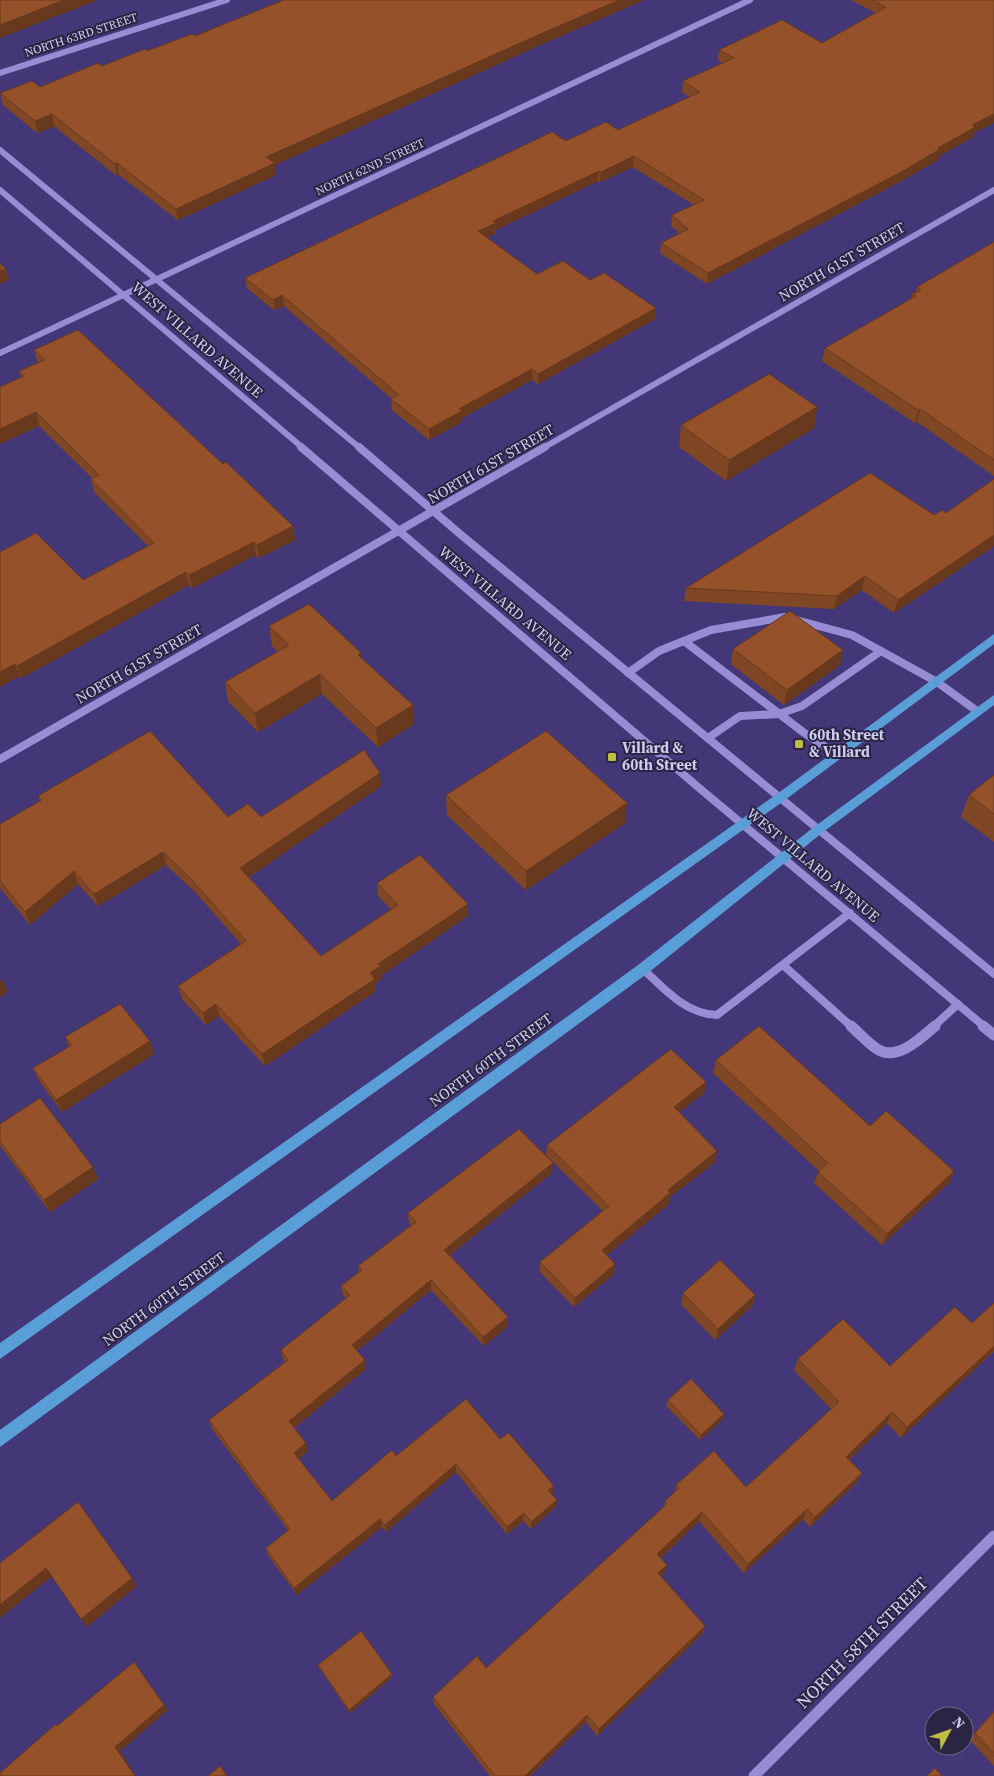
<svg xmlns="http://www.w3.org/2000/svg" width="994" height="1776" font-family="'Source Serif 4',serif">
<style>
.lines{fill:none;stroke-linecap:round;stroke-linejoin:round}
.minor-far2{stroke:#968dd5;stroke-width:6}
.minor-far1{stroke:#968dd5;stroke-width:8}
.minor{stroke:#968dd5;stroke-width:11}
.major{fill:#599ed6;fill-rule:evenodd}
.wall{fill:#804724}
.shaded-wall{fill:#68391d}
.building{fill:#95522a;stroke:#68391d}
.poi-dot{fill:#bfbe42;stroke:#292542;stroke-width:2}
.labels{text-anchor:middle;stroke-width:4;stroke-linejoin:round;paint-order:stroke}
.far-street-label{font-size:12px;fill:#cfccf2;stroke:#292542}
.street-label{font-size:15px;fill:#cfccf2;stroke:#292542}
.poi-label{font-size:15px;font-weight:bold;fill:#cfccf2;stroke:#292542;text-anchor:start}
.near-street-label{font-size:18px;fill:#cfccf2;stroke:#292542}
</style>
<rect width="100%" height="100%" fill="#433777"/>
<g class="lines">
<g class="minor-far2">
<path d="M 0,73 L 227,0"/>
<path d="M 0,150 L 360,448"/>
<path d="M 0,190 L 303,448"/>
<path d="M 0,353 L 750,0"/>
<path d="M 543,448 L 994,190"/>
</g>
<g class="minor-far1">
<path d="M 301,447 L 698,787 L 985,1027"/>
<path d="M 359,447 L 460,534 L 994,974"/>
<path d="M 684,641 L 803,732 L 837,755"/>
<path d="M 628,673 L 659,651 L 711,630 L 785,617 L 852,635 L 937,682 L 977,711"/>
<path d="M 708,738 L 740,716 L 779,714 L 802,706 L 881,651"/>
<path d="M 0,759 L 545,447"/>
<path d="M 783,965 L 852,1027"/>
<path d="M 643,969 C 664,989 686,1014 717,1015 L 850,913"/>
<path d="M 933,1027 L 958,1004"/>
</g>
<g class="minor">
<path d="M 851,1026 C 859,1033 868,1043 877,1049 C 897,1062 921,1038 935,1026"/>
<path d="M 983,1026 L 994,1035"/>
<path d="M 754,1776 L 994,1536"/>
</g>
<g class="major">
<path d="M 994,634 L 994,644 L 785,800 L 0,1359 L 0,1343 L 777,794 Z"/>
<path d="M 994,695 L 994,705 L 822,833 L 648,973 L 0,1447 L 0,1430 L 638,965 L 814,827 Z"/>
</g>
</g>
<g class="wall">
<path d="M 284,0 L 644,0 L 538,46 L 275,165 L 276,175 L 178,220 L 119,175 L 117,176 L 54,126 L 37,133 L 3,105 L 0,93 L 40,87 L 147,51 L 195,36 Z"/>
<path d="M 851,0 L 994,0 L 973,137 L 939,156 L 938,160 L 901,181 L 707,284 L 660,253 L 661,243 L 680,233 L 671,226 L 672,215 L 694,205 L 633,167 L 600,182 L 598,181 L 496,230 L 496,233 L 487,238 L 537,274 L 590,280 L 656,308 L 655,319 L 538,384 L 532,380 L 462,418 L 462,422 L 429,440 L 392,410 L 391,399 L 392,399 L 284,306 L 274,310 L 247,288 L 245,278 L 566,141 L 618,130 L 690,97 L 682,92 L 683,81 L 723,63 L 718,60 L 719,50 L 822,43 L 876,13 Z"/>
<path d="M 994,242 L 994,476 L 917,422 L 915,423 L 822,361 L 825,348 L 911,299 L 912,294 L 916,292 L 917,287 Z"/>
<path d="M 34,350 L 223,464 L 293,526 L 295,540 L 259,558 L 256,555 L 192,588 L 189,585 L 62,656 L 21,678 L 19,676 L 0,687 L 0,552 L 83,580 L 148,546 L 94,492 L 91,479 L 92,478 L 39,426 L 0,444 L 0,387 L 21,377 L 19,371 L 38,363 Z"/>
<path d="M 817,407 L 814,428 L 726,481 L 679,447 L 681,425 Z"/>
<path d="M 994,479 L 994,546 L 894,613 L 862,590 L 834,609 L 684,601 L 686,588 L 934,515 L 946,513 Z"/>
<path d="M 269,626 L 361,653 L 362,659 L 414,724 L 378,747 L 322,694 L 258,732 L 228,701 L 225,682 L 278,652 L 272,646 Z"/>
<path d="M 733,649 L 840,665 L 784,705 L 731,664 Z"/>
<path d="M 994,775 L 994,842 L 961,817 L 969,795 Z"/>
<path d="M 381,786 L 249,877 L 321,956 L 391,909 L 378,896 L 377,883 L 468,904 L 468,916 L 382,975 L 382,978 L 376,983 L 376,991 L 265,1066 L 219,1016 L 206,1025 L 182,999 L 178,986 L 241,944 L 195,892 L 166,865 L 98,906 L 78,884 L 30,925 L 0,888 L 0,824 L 40,801 L 38,796 L 228,817 L 261,817 Z"/>
<path d="M 446,795 L 625,823 L 526,890 L 447,815 Z"/>
<path d="M 65,1037 L 150,1041 L 154,1054 L 62,1112 L 39,1081 L 33,1068 L 69,1047 Z"/>
<path d="M 716,1060 L 870,1126 L 954,1171 L 949,1183 L 882,1245 L 814,1183 L 819,1171 L 713,1073 Z"/>
<path d="M 706,1082 L 704,1093 L 679,1112 L 717,1151 L 715,1162 L 670,1197 L 669,1204 L 607,1255 L 615,1264 L 614,1274 L 574,1307 L 540,1272 L 540,1262 L 603,1211 L 546,1155 L 547,1145 Z"/>
<path d="M 0,1124 L 98,1179 L 50,1212 L 0,1146 Z"/>
<path d="M 552,1173 L 450,1255 L 508,1317 L 508,1326 L 484,1346 L 431,1290 L 357,1351 L 366,1369 L 294,1428 L 308,1451 L 298,1459 L 332,1501 L 396,1456 L 500,1439 L 553,1494 L 552,1495 L 556,1507 L 531,1529 L 523,1521 L 507,1534 L 456,1472 L 386,1532 L 382,1527 L 297,1595 L 268,1555 L 266,1548 L 288,1530 L 212,1429 L 209,1420 L 285,1362 L 283,1360 L 281,1350 L 346,1298 L 343,1295 L 341,1286 L 359,1272 L 358,1266 L 411,1225 L 409,1223 L 408,1213 Z"/>
<path d="M 683,1293 L 755,1295 L 752,1306 L 715,1340 L 681,1304 Z"/>
<path d="M 994,1303 L 994,1353 L 993,1352 L 901,1438 L 887,1423 L 849,1460 L 862,1473 L 856,1483 L 810,1527 L 803,1519 L 744,1573 L 699,1521 L 661,1558 L 664,1573 L 661,1576 L 705,1626 L 702,1634 L 597,1736 L 586,1722 L 530,1776 L 490,1776 L 434,1704 L 433,1697 L 486,1668 L 663,1508 L 665,1501 L 674,1493 L 676,1485 L 746,1487 L 831,1409 L 794,1370 L 798,1359 L 890,1366 L 972,1323 Z"/>
<path d="M 668,1400 L 724,1414 L 723,1419 L 700,1440 L 666,1406 Z"/>
<path d="M 318,1665 L 392,1674 L 392,1677 L 350,1713 L 320,1669 Z"/>
<path d="M 994,1711 L 994,1766 L 969,1739 Z"/>
</g>
<g class="shaded-wall">
<path d="M 64,0 L 98,0 L 0,38 L 0,25 Z"/>
<path d="M 619,0 L 644,0 L 538,46 L 275,165 L 276,175 L 178,220 L 176,209 L 266,157 L 538,35 Z"/>
<path d="M 52,114 L 54,126 L 37,133 L 35,121 Z"/>
<path d="M 994,114 L 994,123 L 974,133 L 973,137 L 939,156 L 938,160 L 901,181 L 707,284 L 708,273 L 938,148 L 972,125 Z"/>
<path d="M 634,156 L 633,167 L 600,182 L 601,172 Z"/>
<path d="M 117,163 L 119,175 L 117,176 L 115,164 Z"/>
<path d="M 599,171 L 598,181 L 496,230 L 496,233 L 479,242 L 478,231 L 493,221 Z"/>
<path d="M 6,269 L 9,280 L 0,284 L 0,271 Z"/>
<path d="M 282,295 L 284,306 L 274,310 L 273,300 Z"/>
<path d="M 656,308 L 655,319 L 538,384 L 538,374 Z"/>
<path d="M 532,369 L 532,380 L 462,418 L 462,422 L 429,440 L 429,429 L 459,409 Z"/>
<path d="M 817,407 L 814,428 L 726,481 L 729,460 Z"/>
<path d="M 920,409 L 917,422 L 915,423 L 918,410 Z"/>
<path d="M 36,412 L 39,426 L 0,444 L 0,429 Z"/>
<path d="M 293,526 L 295,540 L 259,558 L 257,545 Z"/>
<path d="M 994,535 L 994,546 L 894,613 L 898,600 Z"/>
<path d="M 254,542 L 256,555 L 192,588 L 189,575 Z"/>
<path d="M 186,572 L 189,585 L 62,656 L 21,678 L 17,666 Z"/>
<path d="M 865,576 L 862,590 L 834,609 L 837,596 Z"/>
<path d="M 843,650 L 840,665 L 784,705 L 787,690 Z"/>
<path d="M 361,653 L 363,672 L 358,655 Z"/>
<path d="M 15,664 L 19,676 L 0,687 L 0,672 Z"/>
<path d="M 320,674 L 322,694 L 258,732 L 255,713 Z"/>
<path d="M 413,705 L 414,724 L 378,747 L 376,728 Z"/>
<path d="M 380,773 L 381,786 L 243,881 L 240,868 Z"/>
<path d="M 627,803 L 625,823 L 526,890 L 526,871 Z"/>
<path d="M 163,852 L 166,865 L 98,906 L 94,894 Z"/>
<path d="M 74,871 L 78,884 L 30,925 L 25,912 Z"/>
<path d="M 468,904 L 468,916 L 382,975 L 382,978 L 376,983 L 376,991 L 265,1066 L 262,1054 L 370,973 L 378,964 Z"/>
<path d="M 3,980 L 8,992 L 0,997 L 0,981 Z"/>
<path d="M 216,1004 L 219,1016 L 206,1025 L 203,1013 Z"/>
<path d="M 150,1041 L 154,1054 L 62,1112 L 56,1100 Z"/>
<path d="M 706,1082 L 704,1093 L 672,1118 L 674,1107 Z"/>
<path d="M 717,1151 L 715,1162 L 670,1197 L 669,1204 L 601,1260 L 602,1250 L 668,1190 Z"/>
<path d="M 553,1163 L 552,1173 L 445,1259 L 444,1250 Z"/>
<path d="M 93,1167 L 98,1179 L 50,1212 L 44,1200 Z"/>
<path d="M 954,1171 L 949,1183 L 882,1245 L 887,1234 Z"/>
<path d="M 615,1264 L 614,1274 L 574,1307 L 575,1298 Z"/>
<path d="M 431,1280 L 431,1290 L 353,1354 L 352,1345 Z"/>
<path d="M 755,1295 L 752,1306 L 715,1340 L 718,1329 Z"/>
<path d="M 508,1317 L 508,1326 L 484,1346 L 483,1337 Z"/>
<path d="M 994,1346 L 993,1352 L 901,1438 L 907,1427 Z"/>
<path d="M 365,1360 L 366,1369 L 291,1430 L 289,1421 Z"/>
<path d="M 892,1412 L 887,1423 L 841,1467 L 846,1457 Z"/>
<path d="M 724,1414 L 723,1419 L 700,1440 L 701,1435 Z"/>
<path d="M 306,1443 L 308,1451 L 296,1461 L 294,1453 Z"/>
<path d="M 456,1464 L 456,1472 L 386,1532 L 385,1525 Z"/>
<path d="M 862,1473 L 856,1483 L 810,1527 L 815,1517 Z"/>
<path d="M 554,1486 L 553,1494 L 548,1498 L 548,1490 Z"/>
<path d="M 557,1500 L 556,1507 L 531,1529 L 531,1522 Z"/>
<path d="M 807,1509 L 803,1519 L 744,1573 L 748,1564 Z"/>
<path d="M 702,1512 L 699,1521 L 655,1563 L 657,1554 Z"/>
<path d="M 524,1513 L 523,1521 L 507,1534 L 507,1527 Z"/>
<path d="M 380,1519 L 382,1527 L 297,1595 L 294,1588 Z"/>
<path d="M 667,1565 L 664,1573 L 656,1582 L 658,1573 Z"/>
<path d="M 46,1568 L 52,1576 L 0,1618 L 0,1605 Z"/>
<path d="M 132,1578 L 137,1586 L 87,1627 L 81,1619 Z"/>
<path d="M 705,1626 L 702,1634 L 597,1736 L 599,1729 Z"/>
<path d="M 134,1662 L 168,1710 L 120,1751 L 136,1776 L 135,1776 L 115,1747 Z"/>
<path d="M 392,1674 L 392,1677 L 350,1713 L 349,1710 Z"/>
<path d="M 587,1715 L 586,1722 L 530,1776 L 525,1776 Z"/>
</g>
<g class="building">
<path d="M 0,0 L 64,0 L 0,25 Z"/>
<path d="M 284,0 L 619,0 L 538,35 L 266,157 L 275,163 L 176,209 L 117,163 L 115,164 L 52,114 L 35,121 L 0,93 L 32,81 L 40,87 L 98,63 L 102,66 L 145,49 L 147,51 L 192,34 L 195,36 Z"/>
<path d="M 872,0 L 994,0 L 994,114 L 972,125 L 975,127 L 938,148 L 940,149 L 903,171 L 708,273 L 661,243 L 688,229 L 672,215 L 704,200 L 634,156 L 601,172 L 599,171 L 493,221 L 496,223 L 478,231 L 537,274 L 563,261 L 590,280 L 604,273 L 656,308 L 538,374 L 532,369 L 459,409 L 462,411 L 429,429 L 391,399 L 399,395 L 282,295 L 273,300 L 245,278 L 552,132 L 566,141 L 606,122 L 618,130 L 700,92 L 683,81 L 734,58 L 719,50 L 782,20 L 822,43 L 886,7 Z"/>
<path d="M 994,242 L 994,460 L 920,409 L 918,410 L 825,348 L 916,296 L 912,294 L 921,290 L 917,287 Z"/>
<path d="M 0,263 L 6,269 L 0,271 Z"/>
<path d="M 78,330 L 223,464 L 226,462 L 293,526 L 257,545 L 254,542 L 189,575 L 186,572 L 58,643 L 17,666 L 15,664 L 0,672 L 0,552 L 36,533 L 83,580 L 154,543 L 91,479 L 99,475 L 36,412 L 0,429 L 0,387 L 24,376 L 19,371 L 45,360 L 34,350 Z"/>
<path d="M 769,374 L 817,407 L 729,460 L 681,425 Z"/>
<path d="M 870,473 L 934,515 L 942,510 L 946,513 L 994,479 L 994,535 L 898,600 L 865,576 L 837,596 L 686,588 Z"/>
<path d="M 309,604 L 361,653 L 358,655 L 413,705 L 376,728 L 320,674 L 255,713 L 225,682 L 289,645 L 269,626 Z"/>
<path d="M 790,611 L 843,650 L 787,690 L 733,649 Z"/>
<path d="M 150,731 L 228,817 L 248,804 L 261,817 L 364,750 L 380,773 L 240,868 L 321,956 L 398,905 L 377,883 L 420,855 L 468,904 L 378,964 L 381,966 L 370,973 L 375,979 L 262,1054 L 216,1004 L 203,1013 L 178,986 L 246,941 L 192,880 L 163,852 L 94,894 L 74,871 L 25,912 L 0,881 L 0,824 L 42,800 L 38,796 Z"/>
<path d="M 546,731 L 627,803 L 526,871 L 446,795 Z"/>
<path d="M 994,775 L 994,814 L 969,795 Z"/>
<path d="M 120,1004 L 150,1041 L 56,1100 L 33,1068 L 72,1045 L 65,1037 Z"/>
<path d="M 759,1026 L 870,1126 L 886,1111 L 954,1171 L 887,1234 L 818,1172 L 828,1163 L 716,1060 Z"/>
<path d="M 671,1049 L 706,1082 L 674,1107 L 717,1151 L 668,1190 L 670,1193 L 602,1250 L 615,1264 L 575,1298 L 540,1262 L 609,1206 L 547,1145 Z"/>
<path d="M 40,1098 L 93,1167 L 44,1200 L 0,1142 L 0,1124 Z"/>
<path d="M 519,1129 L 553,1163 L 444,1250 L 508,1317 L 483,1337 L 431,1280 L 352,1345 L 365,1360 L 289,1421 L 306,1443 L 294,1453 L 332,1501 L 392,1450 L 396,1456 L 466,1399 L 500,1439 L 509,1433 L 554,1486 L 548,1490 L 557,1500 L 531,1522 L 524,1513 L 507,1527 L 456,1464 L 385,1525 L 380,1519 L 294,1588 L 266,1548 L 290,1529 L 209,1420 L 288,1360 L 281,1350 L 350,1295 L 341,1286 L 362,1270 L 358,1266 L 416,1222 L 408,1213 Z"/>
<path d="M 720,1260 L 755,1295 L 718,1329 L 683,1293 Z"/>
<path d="M 994,1303 L 994,1346 L 907,1427 L 892,1412 L 846,1457 L 862,1473 L 815,1517 L 807,1509 L 748,1564 L 702,1512 L 657,1554 L 667,1565 L 658,1573 L 705,1626 L 599,1729 L 587,1715 L 525,1776 L 495,1776 L 433,1697 L 477,1656 L 486,1668 L 667,1504 L 665,1501 L 679,1488 L 676,1485 L 714,1451 L 746,1487 L 839,1402 L 798,1359 L 843,1319 L 890,1366 L 955,1307 L 972,1323 Z"/>
<path d="M 691,1379 L 724,1414 L 701,1435 L 668,1400 Z"/>
<path d="M 78,1502 L 132,1578 L 81,1619 L 46,1568 L 0,1605 L 0,1563 Z"/>
<path d="M 361,1631 L 392,1674 L 349,1710 L 318,1665 Z"/>
<path d="M 134,1662 L 164,1705 L 115,1747 L 135,1776 L 0,1776 L 0,1773 L 56,1724 L 57,1726 Z"/>
<path d="M 994,1712 L 994,1753 L 975,1733 Z"/>
<path d="M 220,1766 L 227,1776 L 208,1776 Z"/>
<path d="M 935,1768 L 942,1776 L 927,1776 Z"/>
</g>
<g class="poi-dot">
<rect x="794" y="739" width="10" height="10" rx="2.5"/>
<rect x="607" y="752" width="10" height="10" rx="2.5"/>
</g>
<g class="labels">
<g class="far-street-label">
<text transform="translate(81 35) rotate(-18)" y="4">NORTH 63RD STREET</text>
<text transform="translate(370 167) rotate(-25)" y="4">NORTH 62ND STREET</text>
</g>
<g class="street-label">
<text transform="translate(842 262) rotate(-30)" y="5">NORTH 61ST STREET</text>
<text transform="translate(197 340) rotate(41)" y="5">WEST VILLARD AVENUE</text>
<text transform="translate(491 464) rotate(-30)" y="5">NORTH 61ST STREET</text>
<text transform="translate(505 603) rotate(40)" y="5">WEST VILLARD AVENUE</text>
<text transform="translate(139 664) rotate(-30)" y="5">NORTH 61ST STREET</text>
<text transform="translate(813 865) rotate(40)" y="5">WEST VILLARD AVENUE</text>
<text transform="translate(491 1060) rotate(-36)" y="5">NORTH 60TH STREET</text>
<text transform="translate(164 1299) rotate(-36)" y="5">NORTH 60TH STREET</text>
</g>
<g class="poi-label">
<text x="809" y="740">60th Street<tspan x="809" dy="17">&amp; Villard</tspan></text>
<text x="622" y="753">Villard &amp;<tspan x="622" dy="17">60th Street</tspan></text>
</g>
<g class="near-street-label">
<text transform="translate(862 1643) rotate(-45)" y="6">NORTH 58TH STREET</text>
</g>
</g>
<g transform="translate(949 1731) rotate(49)"><circle r="24" fill="#292542" stroke="#6b6888"/>
<path d="M0-4L9 19L0 12L-9 19Z" fill="#bfbe42"/>
<text y="-8" font-size="14" font-weight="bold" text-anchor="middle" fill="#cfccf2">N</text>
</g>
</svg>
